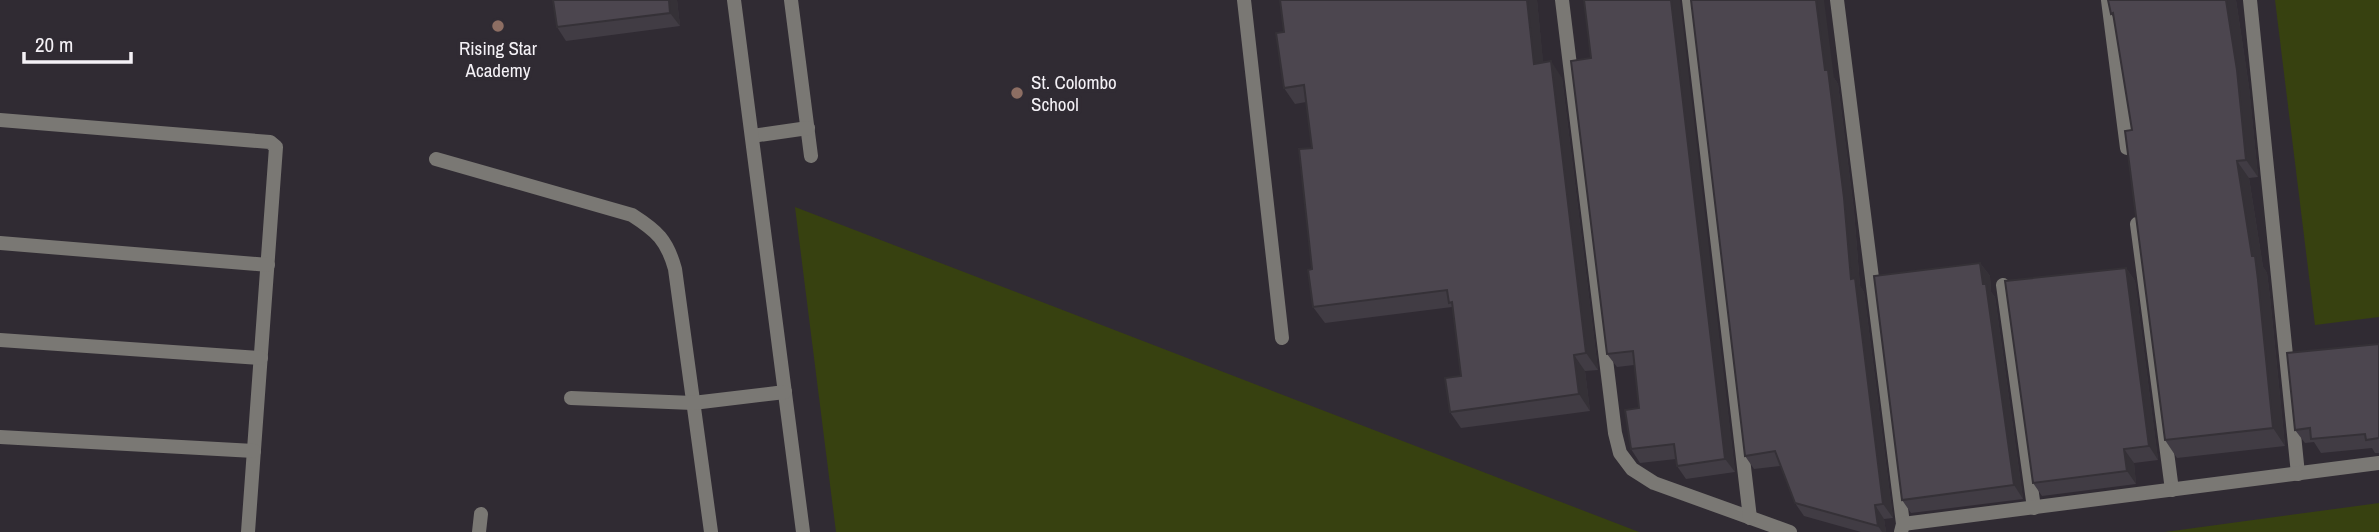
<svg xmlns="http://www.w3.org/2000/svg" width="2379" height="532" font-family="'Archivo Narrow',sans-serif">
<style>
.green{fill:#374110}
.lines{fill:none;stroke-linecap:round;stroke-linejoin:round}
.lane{stroke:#7a7874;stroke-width:14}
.street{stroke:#7a7874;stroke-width:14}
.wall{fill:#413c44}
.shaded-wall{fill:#353137}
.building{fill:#4c464f;stroke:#353137;stroke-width:2}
.education-dot{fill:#8d6e63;stroke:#302b33;stroke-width:2.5}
.labels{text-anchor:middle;stroke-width:7;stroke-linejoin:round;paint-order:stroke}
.poi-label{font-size:19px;fill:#f4f1f6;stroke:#302b33}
</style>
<rect width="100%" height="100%" fill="#302b33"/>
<g class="green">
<path d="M 2275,0 L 2379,0 L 2379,317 L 2315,325 Z"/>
<path d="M 795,207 L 1639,532 L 836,532 Z"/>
<path d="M 2379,503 L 2379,532 L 2165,532 Z"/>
</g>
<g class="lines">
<g class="lane">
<path d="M 791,0 L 811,156"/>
<path d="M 752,136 L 808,128"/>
</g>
<g class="street">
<path d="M 734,0 L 803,532"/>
<path d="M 1244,0 L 1282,338"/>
<path d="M 1562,0 L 1615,433 L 1620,453 L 1632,469 L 1654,483 L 1790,532"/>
<path d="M 1689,0 L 1750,518"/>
<path d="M 1837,0 L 1903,524 L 1901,532"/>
<path d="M 2108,0 L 2127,148"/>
<path d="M 2250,0 L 2298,474"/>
<path d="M 0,120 L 270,142 L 276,147 L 248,532"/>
<path d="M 436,159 L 632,215 C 657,231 667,240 675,269 L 711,532"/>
<path d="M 2137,224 L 2172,490"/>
<path d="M 0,243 L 268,265"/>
<path d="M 2003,285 L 2034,508"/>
<path d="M 0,340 L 261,358"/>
<path d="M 571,398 L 693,403 L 785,392"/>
<path d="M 0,437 L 254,451"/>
<path d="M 1903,524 L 2379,463"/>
<path d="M 479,532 L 481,514"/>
</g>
</g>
<g class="wall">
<path d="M 553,0 L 677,0 L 680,26 L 566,41 L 557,27 Z"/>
<path d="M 1537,0 L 1543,63 L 1562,78 L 1598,370 L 1585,371 L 1590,411 L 1461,428 L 1450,412 L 1461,376 L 1453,309 L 1452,307 L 1325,323 L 1313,307 L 1312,148 L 1306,102 L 1295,104 L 1284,88 L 1284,32 Z"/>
<path d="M 2108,0 L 2236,0 L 2249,87 L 2258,177 L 2249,178 L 2263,267 L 2267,273 L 2270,297 L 2285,446 L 2177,458 L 2165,440 L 2132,130 L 2114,18 L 2111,14 Z"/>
<path d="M 1679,1 L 1735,472 L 1686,479 L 1677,466 L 1676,459 L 1640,463 L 1631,449 L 1639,408 L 1634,365 L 1617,367 L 1607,354 L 1591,58 Z"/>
<path d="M 1834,78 L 1838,84 L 1854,211 L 1860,286 L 1864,292 L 1893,518 L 1884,519 L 1886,532 L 1861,532 L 1804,516 L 1795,503 L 1781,466 L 1754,469 L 1745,456 Z"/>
<path d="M 1980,263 L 1990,276 L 1991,292 L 1995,297 L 2023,499 L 1911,513 L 1902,500 Z"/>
<path d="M 2126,268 L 2135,281 L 2158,460 L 2134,463 L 2136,484 L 2042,496 L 2033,483 Z"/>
<path d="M 2379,344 L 2379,453 L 2375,453 L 2372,448 L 2321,453 L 2314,442 L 2305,443 L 2295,430 Z"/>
</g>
<g class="shaded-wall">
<path d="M 669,0 L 677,0 L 680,26 L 670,13 Z"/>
<path d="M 1527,0 L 1537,0 L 1545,80 L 1534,64 Z"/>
<path d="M 1671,0 L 1680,0 L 1735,472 L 1725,459 Z"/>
<path d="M 1816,0 L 1824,0 L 1834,78 L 1838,84 L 1854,211 L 1860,286 L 1864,292 L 1893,518 L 1883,504 L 1851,279 Z"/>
<path d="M 2226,0 L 2236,0 L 2249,87 L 2258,177 L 2246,160 Z"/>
<path d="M 1551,61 L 1562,78 L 1598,370 L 1586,353 Z"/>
<path d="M 2237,161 L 2249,178 L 2263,267 L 2267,273 L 2270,297 L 2285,446 L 2273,428 L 2252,256 Z"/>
<path d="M 1980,263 L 1990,276 L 1991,292 L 1995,297 L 2023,499 L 2014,485 Z"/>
<path d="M 2126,268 L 2135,281 L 2158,460 L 2149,446 Z"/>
<path d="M 1574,355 L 1585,371 L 1590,411 L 1579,394 Z"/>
<path d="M 2124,449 L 2134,463 L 2136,484 L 2127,471 Z"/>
<path d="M 1875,505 L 1884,519 L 1886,532 L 1882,532 L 1878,526 Z"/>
</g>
<g class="building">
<path d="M 553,0 L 669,0 L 670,13 L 557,27 Z"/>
<path d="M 1280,0 L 1527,0 L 1534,64 L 1551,61 L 1586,353 L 1574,355 L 1579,394 L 1450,412 L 1445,378 L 1461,376 L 1452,302 L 1449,303 L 1447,290 L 1313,307 L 1308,270 L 1312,269 L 1299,149 L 1312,148 L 1304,85 L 1284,88 L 1276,33 L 1284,32 Z"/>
<path d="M 1584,0 L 1671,0 L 1725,459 L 1677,466 L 1674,444 L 1631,449 L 1625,410 L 1639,408 L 1633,351 L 1607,354 L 1571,61 L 1591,58 Z"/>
<path d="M 1691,0 L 1816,0 L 1825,70 L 1828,70 L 1844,198 L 1851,279 L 1855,278 L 1883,504 L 1875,505 L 1878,526 L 1795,503 L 1775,451 L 1745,456 Z"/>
<path d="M 2108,0 L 2226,0 L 2237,70 L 2246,160 L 2237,161 L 2252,256 L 2255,256 L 2258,280 L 2273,428 L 2165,440 L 2125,131 L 2132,130 L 2113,13 L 2111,14 Z"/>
<path d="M 1980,263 L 1983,284 L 1986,284 L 2014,485 L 1902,500 L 1874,276 Z"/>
<path d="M 2126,268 L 2149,446 L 2124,449 L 2127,471 L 2033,483 L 2005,281 Z"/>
<path d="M 2379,344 L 2379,438 L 2366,440 L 2365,434 L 2311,439 L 2310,428 L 2295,430 L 2287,353 Z"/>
</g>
<g class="education-dot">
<circle cx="498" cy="26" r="7"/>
<circle cx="1017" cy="93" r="7"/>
</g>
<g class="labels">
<g class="poi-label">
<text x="498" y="55">Rising Star<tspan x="498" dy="22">Academy</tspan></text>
<text x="1031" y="89" text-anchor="start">St. Colombo<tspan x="1031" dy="22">School</tspan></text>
</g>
</g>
<path d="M24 52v10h107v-10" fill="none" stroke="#f4f1f6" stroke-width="3.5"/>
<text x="35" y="52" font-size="21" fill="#f4f1f6" stroke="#302b33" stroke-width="5" paint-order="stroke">20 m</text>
</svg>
